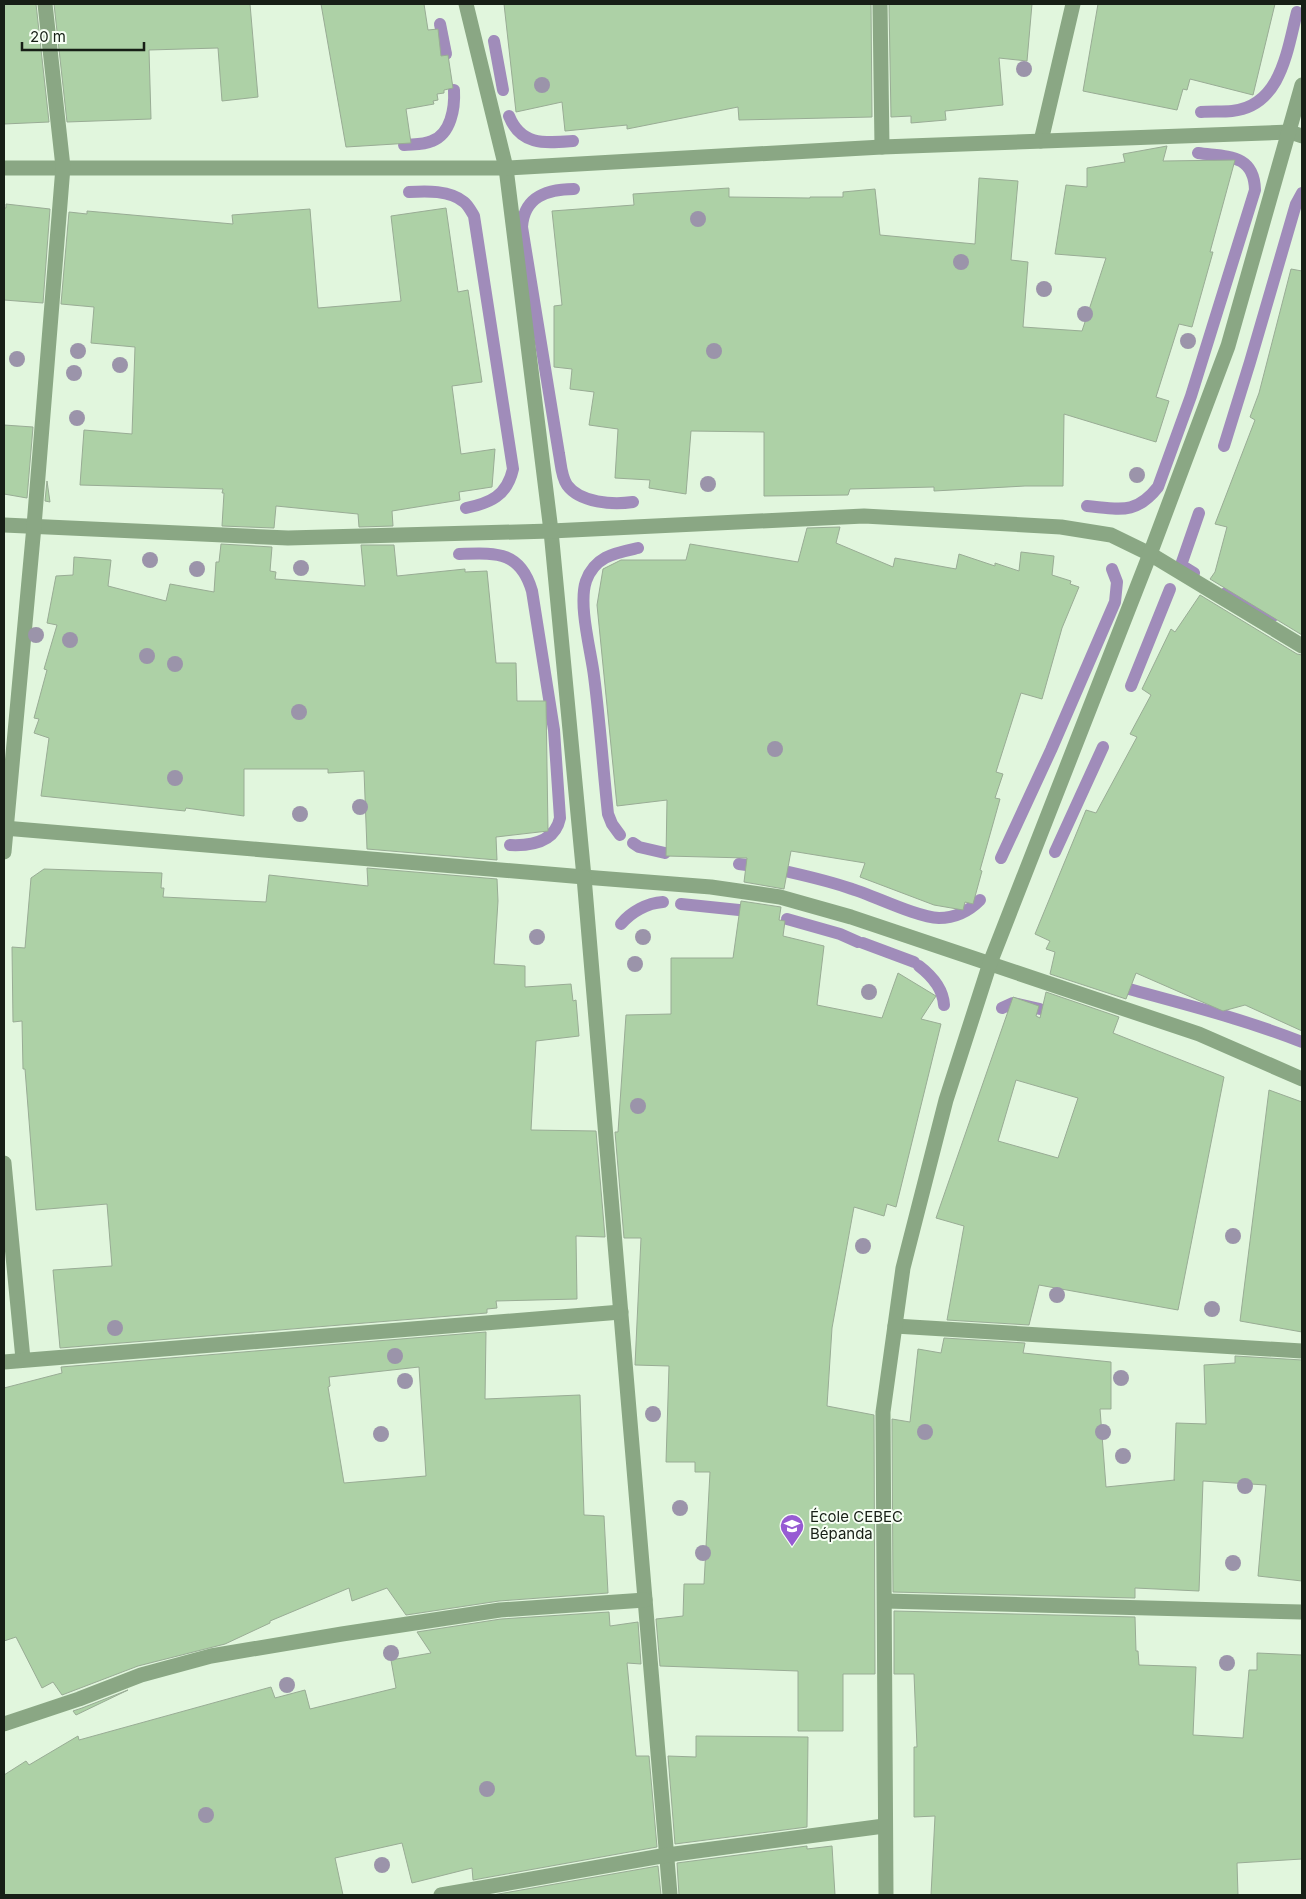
<svg xmlns="http://www.w3.org/2000/svg" width="1306" height="1899" font-family="Inter,sans-serif">
<style>
.lines{fill:none;stroke-linecap:round;stroke-linejoin:round}
.stream{stroke:#a08cba;stroke-width:12}
.building{fill:#add1a6;stroke:#99ac95;fill-rule:evenodd}
.minor{stroke:#8aa784;stroke-width:15}
.tree{fill:#9b94aa}
.labels{text-anchor:middle;stroke-width:4;stroke-linejoin:round;paint-order:stroke}
.poi-label{font-size:15px;fill:#171f16;stroke:#f7fff5;text-anchor:start}
</style>
<rect width="100%" height="100%" fill="#e1f6dd"/>
<g class="lines">
<g class="stream">
<path d="M 440,24 L 446,54"/>
<path d="M 494,41 L 503,90"/>
<path d="M 1201,112 C 1211,111 1222,112 1232,111 C 1281,106 1287,51 1297,12"/>
<path d="M 509,116 C 521,146 545,143 573,141"/>
<path d="M 404,145 C 414,144 423,145 432,141 C 451,134 455,108 454,90"/>
<path d="M 574,189 C 547,189 524,197 522,227 L 559,454 C 561,464 561,476 567,485 C 580,503 613,505 633,502"/>
<path d="M 409,192 C 426,191 450,190 464,202 C 468,205 471,211 474,216 L 513,469 C 507,496 490,503 466,508"/>
<path d="M 1224,446 L 1250,362 L 1296,204 L 1302,193"/>
<path d="M 1087,506 C 1120,509 1136,515 1158,487 L 1191,396 L 1255,190 C 1254,153 1226,157 1198,153"/>
<path d="M 459,554 C 495,553 520,550 532,591 L 554,730 L 560,818 C 555,842 532,846 510,845"/>
<path d="M 1194,573 L 1181,565 L 1199,513"/>
<path d="M 1226,593 L 1273,616"/>
<path d="M 1131,686 L 1170,589"/>
<path d="M 620,835 L 612,824 L 608,814 C 603,768 600,722 594,676 C 591,651 578,605 586,581 C 595,556 615,553 638,548"/>
<path d="M 633,843 L 639,847 L 665,853"/>
<path d="M 1055,852 L 1103,747"/>
<path d="M 1001,858 L 1051,750 L 1115,602 L 1117,582 L 1112,569"/>
<path d="M 739,864 L 762,867"/>
<path d="M 789,872 C 811,877 832,882 852,889 C 875,896 916,917 939,918 C 955,918 969,911 980,900"/>
<path d="M 681,904 L 739,910"/>
<path d="M 787,919 L 840,934 L 858,942"/>
<path d="M 621,924 C 631,912 647,903 663,902"/>
<path d="M 863,943 L 914,962"/>
<path d="M 919,966 C 932,976 943,988 944,1005"/>
<path d="M 1129,989 C 1188,1005 1246,1020 1302,1042"/>
<path d="M 1002,1008 L 1013,1003 L 1040,1009"/>
</g>
</g>
<g class="building">
<path d="M 4,4 L 36,4 L 49,122 L 4,124 Z"/>
<path d="M 54,4 L 250,4 L 258,97 L 222,101 L 218,48 L 149,50 L 151,119 L 67,122 Z"/>
<path d="M 321,4 L 424,4 L 428,30 L 438,29 L 441,56 L 448,55 L 453,88 L 444,90 L 444,93 L 437,94 L 438,100 L 433,101 L 434,104 L 406,109 L 411,143 L 346,147 Z"/>
<path d="M 504,4 L 871,4 L 872,117 L 739,120 L 738,107 L 627,129 L 627,125 L 565,131 L 562,102 L 516,112 Z"/>
<path d="M 889,4 L 1032,4 L 1027,61 L 999,58 L 1003,105 L 945,111 L 946,120 L 911,123 L 911,116 L 891,117 Z"/>
<path d="M 1098,4 L 1275,4 L 1253,95 L 1190,79 L 1187,90 L 1183,89 L 1177,110 L 1083,91 Z"/>
<path d="M 1167,146 L 1163,161 L 1235,160 L 1210,252 L 1213,252 L 1192,327 L 1179,324 L 1156,397 L 1169,401 L 1156,442 L 1064,414 L 1063,486 L 1025,486 L 934,491 L 934,487 L 850,489 L 848,495 L 764,496 L 764,432 L 691,431 L 686,494 L 649,488 L 650,480 L 615,478 L 618,429 L 589,425 L 594,392 L 570,389 L 572,369 L 554,367 L 554,306 L 562,305 L 552,211 L 634,205 L 633,194 L 729,188 L 729,197 L 810,198 L 810,197 L 843,197 L 843,192 L 875,189 L 880,235 L 975,244 L 979,178 L 1018,181 L 1011,260 L 1028,262 L 1023,327 L 1082,331 L 1106,258 L 1055,254 L 1066,185 L 1087,187 L 1087,168 L 1125,162 L 1123,154 Z"/>
<path d="M 6,204 L 50,209 L 43,303 L 4,300 L 4,208 L 6,208 Z"/>
<path d="M 446,208 L 458,292 L 468,290 L 482,382 L 452,386 L 461,454 L 495,449 L 492,487 L 459,492 L 460,500 L 392,511 L 393,526 L 359,527 L 358,514 L 276,506 L 274,528 L 222,526 L 224,493 L 222,493 L 223,489 L 80,485 L 84,430 L 132,434 L 135,347 L 91,343 L 94,307 L 61,304 L 69,212 L 87,214 L 87,211 L 233,224 L 232,215 L 310,209 L 318,308 L 401,301 L 391,216 Z"/>
<path d="M 1291,269 L 1302,271 L 1302,635 L 1210,579 L 1215,572 L 1227,527 L 1215,524 L 1255,420 L 1250,417 L 1259,393 Z"/>
<path d="M 4,425 L 33,427 L 27,498 L 4,494 Z"/>
<path d="M 47,481 L 50,502 L 45,501 Z"/>
<path d="M 840,527 L 836,543 L 893,567 L 895,558 L 956,569 L 959,554 L 995,566 L 995,563 L 1019,571 L 1021,552 L 1054,556 L 1052,575 L 1071,581 L 1070,584 L 1079,587 L 1062,628 L 1042,699 L 1021,693 L 996,772 L 1003,774 L 995,798 L 1000,799 L 980,870 L 982,871 L 973,904 L 965,902 L 963,910 L 934,905 L 860,877 L 865,863 L 791,851 L 784,889 L 744,882 L 747,858 L 666,856 L 667,800 L 617,806 L 597,605 L 603,569 L 621,560 L 686,560 L 690,544 L 798,562 L 807,528 Z"/>
<path d="M 221,544 L 272,547 L 270,571 L 276,572 L 275,579 L 365,586 L 361,545 L 394,545 L 397,576 L 465,569 L 465,572 L 487,571 L 496,663 L 516,663 L 517,701 L 546,701 L 548,831 L 496,837 L 497,860 L 367,849 L 364,771 L 328,773 L 328,769 L 244,769 L 244,816 L 186,808 L 185,811 L 41,796 L 49,738 L 34,733 L 39,719 L 34,718 L 47,670 L 44,669 L 57,625 L 47,623 L 56,576 L 73,575 L 74,557 L 111,560 L 108,586 L 166,601 L 170,584 L 214,592 L 216,562 L 219,562 Z"/>
<path d="M 1200,595 L 1297,654 L 1302,655 L 1302,1031 L 1245,1005 L 1223,1011 L 1136,973 L 1126,999 L 1050,974 L 1055,952 L 1046,949 L 1050,941 L 1035,934 L 1086,810 L 1096,813 L 1137,737 L 1130,734 L 1151,695 L 1142,689 L 1171,629 L 1175,632 Z"/>
<path d="M 367,868 L 497,879 L 498,901 L 494,964 L 525,966 L 525,987 L 571,984 L 573,1001 L 576,1000 L 579,1036 L 536,1041 L 531,1130 L 596,1131 L 605,1237 L 576,1236 L 577,1299 L 496,1301 L 497,1308 L 487,1309 L 487,1313 L 60,1348 L 53,1270 L 112,1266 L 107,1204 L 36,1210 L 25,1069 L 23,1069 L 22,1021 L 13,1022 L 12,947 L 25,948 L 31,878 L 44,869 L 162,873 L 161,888 L 164,888 L 163,897 L 266,902 L 269,875 L 368,886 Z"/>
<path d="M 741,901 L 781,907 L 779,920 L 785,921 L 783,936 L 824,946 L 817,1005 L 882,1018 L 898,973 L 936,996 L 921,1019 L 941,1024 L 896,1207 L 887,1204 L 884,1216 L 854,1207 L 832,1328 L 827,1406 L 874,1415 L 875,1674 L 843,1674 L 843,1731 L 798,1731 L 798,1671 L 660,1666 L 656,1619 L 683,1616 L 684,1584 L 704,1584 L 710,1472 L 695,1472 L 695,1462 L 666,1462 L 669,1366 L 635,1365 L 641,1238 L 624,1238 L 615,1132 L 618,1132 L 626,1015 L 671,1014 L 671,958 L 733,958 Z"/>
<path d="M 1046,992 L 1119,1017 L 1113,1033 L 1224,1077 L 1178,1310 L 1039,1285 L 1029,1325 L 947,1320 L 964,1226 L 936,1218 L 1013,997 L 1039,1006 L 1036,1016 L 1040,1018 ZM 1016,1080 L 1078,1098 L 1058,1158 L 998,1141 Z"/>
<path d="M 1269,1090 L 1302,1102 L 1302,1332 L 1240,1321 Z"/>
<path d="M 486,1332 L 485,1399 L 580,1395 L 584,1515 L 604,1516 L 608,1593 L 499,1601 L 406,1615 L 387,1588 L 352,1601 L 349,1588 L 270,1621 L 270,1623 L 225,1644 L 138,1666 L 62,1695 L 53,1682 L 42,1688 L 16,1637 L 4,1641 L 4,1388 L 62,1373 L 61,1367 ZM 419,1367 L 426,1476 L 344,1483 L 328,1387 L 330,1386 L 329,1377 Z"/>
<path d="M 944,1338 L 1025,1343 L 1023,1353 L 1111,1362 L 1111,1409 L 1100,1409 L 1106,1487 L 1175,1480 L 1174,1480 L 1176,1423 L 1206,1424 L 1204,1365 L 1235,1363 L 1235,1356 L 1302,1360 L 1302,1581 L 1258,1576 L 1266,1485 L 1203,1481 L 1199,1591 L 1135,1588 L 1135,1598 L 893,1592 L 892,1419 L 910,1422 L 918,1349 L 941,1353 Z"/>
<path d="M 894,1611 L 1135,1617 L 1136,1651 L 1138,1651 L 1139,1665 L 1196,1667 L 1193,1735 L 1243,1738 L 1249,1670 L 1257,1670 L 1257,1653 L 1302,1655 L 1302,1859 L 1237,1863 L 1238,1895 L 931,1895 L 935,1816 L 914,1817 L 914,1747 L 917,1747 L 914,1674 L 894,1674 Z"/>
<path d="M 609,1612 L 610,1626 L 638,1622 L 641,1664 L 627,1663 L 636,1756 L 649,1756 L 657,1847 L 473,1880 L 472,1868 L 412,1883 L 402,1843 L 335,1858 L 343,1895 L 4,1895 L 4,1775 L 26,1761 L 29,1765 L 78,1736 L 79,1740 L 271,1687 L 275,1698 L 305,1690 L 310,1709 L 396,1688 L 391,1660 L 431,1653 L 417,1632 L 501,1619 Z"/>
<path d="M 128,1690 L 76,1715 L 73,1711 L 82,1708 Z"/>
<path d="M 696,1736 L 808,1737 L 807,1827 L 675,1844 L 668,1756 L 696,1757 Z"/>
<path d="M 807,1846 L 807,1849 L 832,1846 L 835,1895 L 679,1895 L 677,1863 Z"/>
<path d="M 658,1866 L 661,1895 L 493,1895 Z"/>
</g>
<g class="lines">
<g class="minor">
<path d="M 466,4 L 506,168 L 551,531 L 584,877 L 711,887 L 780,897 L 851,917 L 1199,1034 L 1302,1079"/>
<path d="M 880,4 L 882,147"/>
<path d="M 1041,141 L 1073,4"/>
<path d="M 4,168 L 506,168 L 882,147 L 1290,132 L 1302,136"/>
<path d="M 4,525 L 288,538 L 551,531 L 864,516 L 1061,527 L 1111,535 L 1150,554 L 1302,646"/>
<path d="M 4,828 L 584,877 L 670,1895"/>
<path d="M 4,852 L 34,526 L 63,167 L 45,4"/>
<path d="M 4,1163 L 23,1359"/>
<path d="M 895,1326 L 1302,1351"/>
<path d="M 4,1362 L 621,1312"/>
<path d="M 885,1601 L 1302,1612"/>
<path d="M 4,1724 L 79,1699 L 141,1675 L 211,1656 L 342,1634 L 500,1610 L 645,1600"/>
<path d="M 441,1895 L 667,1855 L 884,1826"/>
<path d="M 886,1895 L 883,1412 L 903,1268 L 946,1100 L 990,963 L 1150,554 L 1228,346 L 1302,85"/>
</g>
</g>
<g class="tree">
<circle cx="1024" cy="69" r="8"/>
<circle cx="542" cy="85" r="8"/>
<circle cx="698" cy="219" r="8"/>
<circle cx="961" cy="262" r="8"/>
<circle cx="1044" cy="289" r="8"/>
<circle cx="1085" cy="314" r="8"/>
<circle cx="1188" cy="341" r="8"/>
<circle cx="78" cy="351" r="8"/>
<circle cx="714" cy="351" r="8"/>
<circle cx="17" cy="359" r="8"/>
<circle cx="120" cy="365" r="8"/>
<circle cx="74" cy="373" r="8"/>
<circle cx="77" cy="418" r="8"/>
<circle cx="1137" cy="475" r="8"/>
<circle cx="708" cy="484" r="8"/>
<circle cx="150" cy="560" r="8"/>
<circle cx="301" cy="568" r="8"/>
<circle cx="197" cy="569" r="8"/>
<circle cx="36" cy="635" r="8"/>
<circle cx="70" cy="640" r="8"/>
<circle cx="147" cy="656" r="8"/>
<circle cx="175" cy="664" r="8"/>
<circle cx="299" cy="712" r="8"/>
<circle cx="775" cy="749" r="8"/>
<circle cx="175" cy="778" r="8"/>
<circle cx="360" cy="807" r="8"/>
<circle cx="300" cy="814" r="8"/>
<circle cx="537" cy="937" r="8"/>
<circle cx="643" cy="937" r="8"/>
<circle cx="635" cy="964" r="8"/>
<circle cx="869" cy="992" r="8"/>
<circle cx="638" cy="1106" r="8"/>
<circle cx="1233" cy="1236" r="8"/>
<circle cx="863" cy="1246" r="8"/>
<circle cx="1057" cy="1295" r="8"/>
<circle cx="1212" cy="1309" r="8"/>
<circle cx="115" cy="1328" r="8"/>
<circle cx="395" cy="1356" r="8"/>
<circle cx="1121" cy="1378" r="8"/>
<circle cx="405" cy="1381" r="8"/>
<circle cx="653" cy="1414" r="8"/>
<circle cx="925" cy="1432" r="8"/>
<circle cx="1103" cy="1432" r="8"/>
<circle cx="381" cy="1434" r="8"/>
<circle cx="1123" cy="1456" r="8"/>
<circle cx="1245" cy="1486" r="8"/>
<circle cx="680" cy="1508" r="8"/>
<circle cx="703" cy="1553" r="8"/>
<circle cx="1233" cy="1563" r="8"/>
<circle cx="391" cy="1653" r="8"/>
<circle cx="1227" cy="1663" r="8"/>
<circle cx="287" cy="1685" r="8"/>
<circle cx="487" cy="1789" r="8"/>
<circle cx="206" cy="1815" r="8"/>
<circle cx="382" cy="1865" r="8"/>
</g>
<defs>
<g id="school-pin" transform="scale(1.25)"><path d="M0 17L-7.5 6A9.5 9.5 0 1 1 7.5 6Z" fill="#975bd3" stroke="#f7fff5"/><path d="M0-5L7-2L0 1L-7-2ZM-4 1L0 2.5L4 1V4Q0 6-4 4Z" fill="#fff"/></g>
</defs>
<g fill-rule="evenodd">
<use href="#school-pin" x="792" y="1526"/>
</g>
<g class="labels">
<g class="poi-label">
<text x="810" y="1522">École CEBEC<tspan x="810" dy="17">Bépanda</tspan></text>
</g>
</g>
<rect width="1306" height="1899" fill="none" stroke="#171f16" stroke-width="10"/>
<path d="M22 42v8h122v-8" fill="none" stroke="#171f16" stroke-width="2.5"/>
<text x="30" y="42" font-size="15" fill="#171f16" stroke="#f7fff5" stroke-width="4" paint-order="stroke">20 m</text>
</svg>
